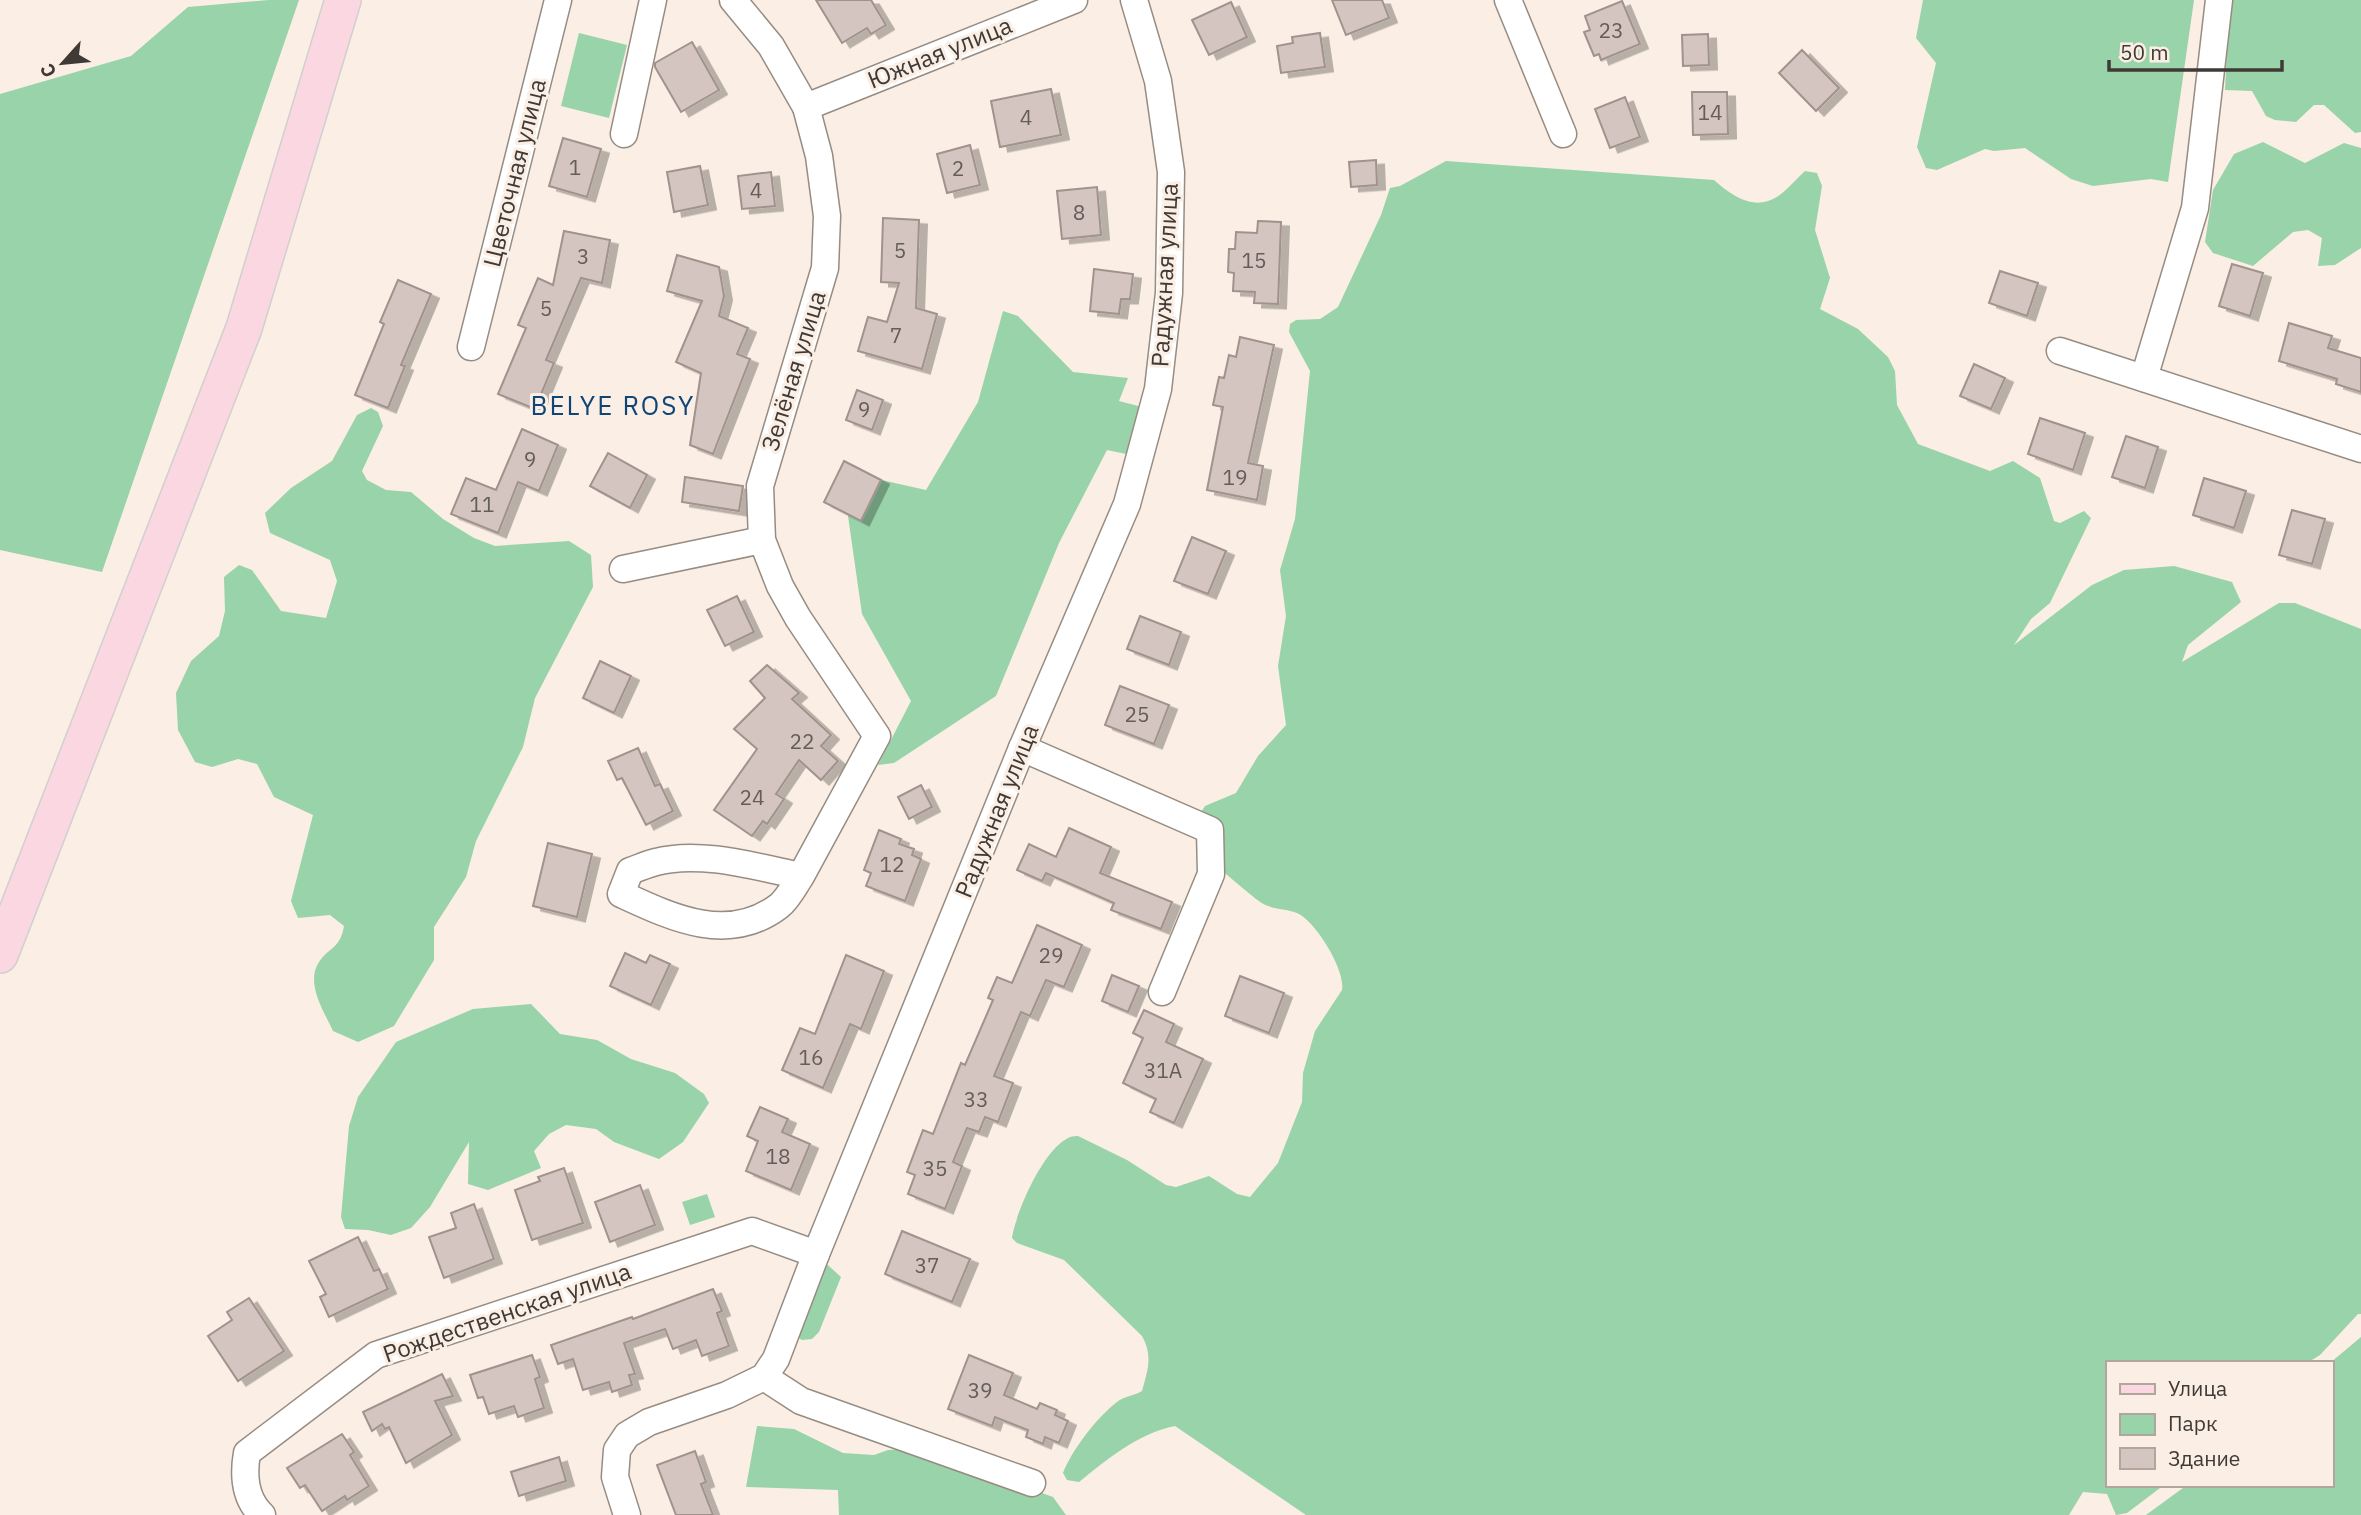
<svg xmlns="http://www.w3.org/2000/svg" width="2361" height="1515" font-family="'IBM Plex Sans',sans-serif">
<style>
.green{fill:#98d3a9}
.building{fill:#d5c5c0;stroke:#a1928d;stroke-width:2;filter:url(#shadow)}
.lines{fill:none;stroke-linecap:round;stroke-linejoin:round}
.minor-casing{stroke:#978c82;stroke-width:29}
.major-casing{stroke:#d1d0cf;stroke-width:38}
.minor{stroke:#fff;stroke-width:26}
.major{stroke:#fbd7e1;stroke-width:35}
.labels{text-anchor:middle;stroke-width:6;stroke-linejoin:round;paint-order:stroke}
.number-label{font-size:21px;fill:#645d58}
.street-label{font-size:24px;fill:#3f3a36;stroke:#fbeee4}
.neighbourhood-label{font-size:26px;letter-spacing:2px;fill:#104577;stroke:#fbeee4}
</style>
<defs>
<filter id="shadow"><feDropShadow dx="8" dy="4.5" stdDeviation="0" flood-color="#0004"/></filter>
</defs>
<rect width="100%" height="100%" fill="#fbeee4"/>
<g class="green">
<path d="M 269,0 L 299,0 L 102,572 L 0,550 L 0,94 L 131,56 L 188,7 Z"/>
<path d="M 1923,0 L 2194,0 L 2168,182 L 2151,179 L 2093,186 L 2071,179 L 2025,148 L 1994,151 L 1985,149 L 1937,170 L 1926,168 L 1917,147 L 1936,63 L 1916,38 Z"/>
<path d="M 2231,0 L 2361,0 L 2361,132 L 2355,133 L 2324,105 L 2314,105 L 2296,122 L 2275,120 L 2266,116 L 2252,91 L 2225,90 L 2229,6 Z"/>
<path d="M 579,33 L 627,45 L 609,118 L 561,106 Z"/>
<path d="M 2263,142 L 2305,163 L 2344,143 L 2361,148 L 2361,248 L 2335,265 L 2318,266 L 2322,238 L 2308,230 L 2293,232 L 2253,266 L 2213,253 L 2205,242 L 2213,190 L 2234,154 Z"/>
<path d="M 1446,161 L 1714,180 C 1730,194 1752,211 1775,198 C 1786,192 1796,179 1805,171 L 1817,173 L 1822,186 L 1815,230 L 1830,278 L 1820,309 L 1858,329 L 1888,357 L 1895,371 L 1897,405 L 1918,444 L 1990,471 L 2013,461 L 2040,478 L 2054,521 L 2060,523 L 2084,511 L 2091,518 L 2050,603 L 2031,619 L 2014,645 L 2092,585 L 2124,570 L 2174,566 L 2232,582 L 2241,602 L 2188,645 L 2182,662 L 2279,603 L 2295,603 L 2361,629 L 2361,1314 L 2358,1314 L 2320,1355 L 2307,1363 L 2107,1363 L 2107,1485 L 2164,1485 L 2127,1513 L 2116,1515 L 2107,1494 L 2083,1492 L 2069,1515 L 1306,1515 L 1175,1426 C 1139,1433 1107,1459 1079,1482 L 1067,1480 L 1063,1473 C 1072,1450 1097,1417 1117,1402 C 1124,1396 1134,1396 1142,1391 C 1148,1369 1153,1356 1142,1336 L 1064,1260 L 1017,1243 L 1012,1238 C 1015,1214 1049,1133 1078,1136 L 1127,1160 L 1166,1185 L 1176,1187 L 1209,1176 L 1237,1194 L 1250,1197 L 1278,1163 L 1302,1102 L 1303,1073 L 1315,1031 L 1342,990 C 1346,971 1315,920 1297,913 C 1281,907 1271,911 1256,899 C 1243,888 1222,872 1211,859 C 1204,850 1199,836 1193,825 L 1205,806 L 1236,793 L 1258,756 L 1286,725 L 1278,666 L 1286,616 L 1280,570 L 1295,519 L 1310,371 L 1289,332 L 1290,324 L 1296,320 L 1320,319 L 1338,307 L 1381,215 L 1390,188 L 1400,186 Z"/>
<path d="M 1003,311 L 1018,316 L 1073,372 L 1128,378 L 1119,401 L 1142,407 L 1131,455 L 1107,450 L 1059,543 L 996,696 L 894,763 L 878,765 L 911,701 L 862,614 L 848,516 L 877,479 L 926,490 L 978,402 Z"/>
<path d="M 371,408 L 378,412 L 383,426 L 362,471 L 367,480 L 386,490 L 411,492 L 443,519 L 474,538 L 495,546 L 569,541 L 591,555 L 593,587 L 535,698 L 523,747 L 476,841 L 466,877 L 434,927 L 434,960 L 394,1026 L 358,1042 L 333,1031 C 324,1011 305,983 319,962 C 330,946 340,949 344,926 L 330,915 L 298,918 L 291,901 L 313,815 L 274,797 L 257,764 L 238,759 L 212,767 L 195,762 L 178,730 L 176,693 L 191,661 L 219,636 L 225,611 L 224,577 L 239,565 L 252,570 L 281,611 L 326,618 L 337,581 L 330,560 L 270,533 L 265,513 L 291,488 L 332,461 L 357,415 Z"/>
<path d="M 531,1004 L 560,1034 L 597,1040 L 631,1059 L 675,1073 L 704,1094 L 709,1103 L 683,1142 L 659,1159 L 614,1142 L 596,1129 L 566,1125 L 549,1134 L 534,1151 L 541,1168 L 488,1190 L 468,1184 L 469,1142 L 430,1207 L 411,1228 L 391,1235 L 368,1230 L 345,1229 L 341,1217 L 349,1126 L 358,1097 L 396,1042 L 473,1009 Z"/>
<path d="M 707,1194 L 715,1217 L 690,1225 L 682,1202 Z"/>
<path d="M 820,1258 L 841,1277 L 819,1332 L 812,1339 L 802,1340 L 797,1337 Z"/>
<path d="M 2361,1337 L 2361,1515 L 2146,1515 L 2187,1485 L 2331,1485 L 2330,1363 Z"/>
<path d="M 757,1426 L 794,1429 L 843,1453 L 874,1455 L 888,1450 L 905,1449 L 1042,1493 L 1053,1497 L 1066,1515 L 839,1515 L 838,1490 L 746,1487 Z"/>
</g>
<g class="building">
<path d="M 816,0 L 871,0 L 886,25 L 871,34 L 867,28 L 842,43 Z"/>
<path d="M 1332,0 L 1382,0 L 1389,18 L 1346,35 Z"/>
<path d="M 1622,1 L 1640,44 L 1601,60 L 1599,54 L 1594,56 L 1584,32 L 1590,30 L 1585,16 Z"/>
<path d="M 1231,2 L 1247,37 L 1209,55 L 1192,20 Z"/>
<path d="M 1320,33 L 1325,67 L 1281,73 L 1277,46 L 1293,43 L 1292,37 Z"/>
<path d="M 1708,34 L 1709,65 L 1683,66 L 1682,35 Z"/>
<path d="M 692,42 L 719,90 L 681,112 L 655,67 L 655,63 Z"/>
<path d="M 1802,50 L 1839,88 L 1816,111 L 1779,73 Z"/>
<path d="M 1051,89 L 1061,135 L 1000,147 L 991,101 Z"/>
<path d="M 1692,92 L 1727,92 L 1728,134 L 1693,135 Z"/>
<path d="M 1625,97 L 1640,137 L 1610,148 L 1595,109 Z"/>
<path d="M 563,138 L 601,149 L 587,197 L 549,186 Z"/>
<path d="M 970,145 L 980,185 L 947,193 L 937,154 Z"/>
<path d="M 1376,160 L 1377,185 L 1351,187 L 1349,162 Z"/>
<path d="M 700,166 L 708,205 L 674,212 L 667,172 Z"/>
<path d="M 771,172 L 775,206 L 742,209 L 738,176 Z"/>
<path d="M 1097,187 L 1101,235 L 1062,239 L 1057,191 Z"/>
<path d="M 883,218 L 919,220 L 916,308 L 937,314 L 922,369 L 858,351 L 868,317 L 887,322 L 899,283 L 881,282 Z"/>
<path d="M 1258,221 L 1281,222 L 1278,304 L 1254,303 L 1255,292 L 1233,291 L 1234,273 L 1228,272 L 1229,249 L 1235,249 L 1236,232 L 1257,233 Z"/>
<path d="M 564,231 L 610,240 L 602,283 L 581,278 L 546,360 L 554,363 L 535,409 L 498,394 L 526,328 L 518,325 L 538,278 L 553,285 Z"/>
<path d="M 677,255 L 719,267 L 724,296 L 719,316 L 748,328 L 737,354 L 750,359 L 713,454 L 690,445 L 701,373 L 676,362 L 702,301 L 667,291 Z"/>
<path d="M 2232,264 L 2263,273 L 2250,316 L 2219,306 Z"/>
<path d="M 1094,269 L 1133,274 L 1130,299 L 1121,299 L 1119,314 L 1090,311 Z"/>
<path d="M 2000,271 L 2038,283 L 2027,316 L 1989,303 Z"/>
<path d="M 398,280 L 431,294 L 401,365 L 405,366 L 388,408 L 355,395 L 384,324 L 380,322 Z"/>
<path d="M 2289,323 L 2332,336 L 2328,348 L 2361,358 L 2361,392 L 2336,384 L 2337,379 L 2279,361 Z"/>
<path d="M 1240,337 L 1274,345 L 1248,463 L 1263,466 L 1257,500 L 1207,490 L 1223,407 L 1213,405 L 1219,377 L 1224,378 L 1229,355 L 1236,357 Z"/>
<path d="M 1974,364 L 2005,378 L 1991,409 L 1960,396 Z"/>
<path d="M 857,390 L 883,400 L 872,430 L 846,420 Z"/>
<path d="M 2040,418 L 2085,433 L 2073,470 L 2028,454 Z"/>
<path d="M 522,429 L 558,445 L 539,491 L 518,482 L 498,533 L 451,514 L 466,478 L 496,490 Z"/>
<path d="M 2126,436 L 2158,447 L 2145,488 L 2112,477 Z"/>
<path d="M 608,453 L 647,475 L 630,508 L 590,486 Z"/>
<path d="M 844,461 L 881,480 L 861,521 L 824,502 Z"/>
<path d="M 685,477 L 743,486 L 739,511 L 682,502 Z"/>
<path d="M 2204,478 L 2246,491 L 2234,528 L 2193,515 Z"/>
<path d="M 2292,510 L 2325,519 L 2312,564 L 2279,555 Z"/>
<path d="M 1192,537 L 1226,551 L 1208,594 L 1174,581 Z"/>
<path d="M 737,596 L 754,632 L 725,646 L 707,610 Z"/>
<path d="M 1140,616 L 1181,632 L 1169,665 L 1127,649 Z"/>
<path d="M 600,661 L 631,676 L 614,713 L 583,698 Z"/>
<path d="M 767,665 L 799,693 L 792,699 L 831,735 L 821,746 L 838,761 L 821,780 L 799,760 L 776,794 L 784,799 L 767,824 L 763,821 L 752,836 L 714,810 L 757,749 L 734,729 L 765,698 L 750,681 Z"/>
<path d="M 1120,686 L 1169,705 L 1154,744 L 1105,725 Z"/>
<path d="M 638,748 L 655,786 L 660,784 L 673,811 L 646,825 L 622,778 L 617,780 L 608,761 Z"/>
<path d="M 921,785 L 932,807 L 909,819 L 898,797 Z"/>
<path d="M 1069,828 L 1111,847 L 1100,873 L 1172,902 L 1161,929 L 1111,910 L 1114,903 L 1046,873 L 1042,881 L 1017,870 L 1029,844 L 1056,857 Z"/>
<path d="M 879,830 L 901,839 L 899,844 L 914,849 L 912,855 L 921,859 L 905,901 L 866,886 L 871,873 L 864,870 Z"/>
<path d="M 548,843 L 592,854 L 577,917 L 533,906 Z"/>
<path d="M 1037,925 L 1082,945 L 1064,987 L 1046,980 L 1030,1016 L 1021,1012 L 994,1076 L 1013,1083 L 998,1122 L 985,1117 L 979,1132 L 967,1128 L 953,1162 L 962,1166 L 945,1209 L 908,1194 L 915,1175 L 907,1172 L 923,1130 L 933,1134 L 961,1063 L 965,1065 L 993,1000 L 988,998 L 997,977 L 1012,983 Z"/>
<path d="M 625,953 L 646,963 L 650,955 L 670,964 L 651,1005 L 610,986 Z"/>
<path d="M 846,955 L 884,971 L 861,1029 L 850,1024 L 823,1088 L 782,1070 L 800,1028 L 815,1034 Z"/>
<path d="M 1112,975 L 1139,986 L 1128,1012 L 1102,1001 Z"/>
<path d="M 1240,976 L 1284,993 L 1269,1033 L 1225,1016 Z"/>
<path d="M 1144,1010 L 1174,1024 L 1166,1042 L 1203,1059 L 1174,1123 L 1150,1112 L 1156,1099 L 1123,1083 L 1143,1038 L 1133,1033 Z"/>
<path d="M 760,1107 L 788,1119 L 782,1132 L 810,1144 L 791,1190 L 746,1171 L 758,1141 L 747,1136 Z"/>
<path d="M 564,1168 L 583,1223 L 532,1240 L 515,1190 L 540,1181 L 538,1177 Z"/>
<path d="M 640,1185 L 655,1225 L 610,1242 L 595,1202 Z"/>
<path d="M 474,1204 L 494,1259 L 444,1278 L 429,1237 L 456,1228 L 451,1213 Z"/>
<path d="M 902,1231 L 970,1259 L 952,1302 L 885,1274 Z"/>
<path d="M 358,1237 L 374,1271 L 379,1269 L 388,1289 L 329,1317 L 320,1297 L 326,1294 L 309,1261 Z"/>
<path d="M 713,1289 L 722,1311 L 717,1313 L 729,1346 L 702,1356 L 696,1340 L 673,1349 L 665,1329 L 624,1343 L 635,1374 L 629,1375 L 632,1385 L 612,1392 L 609,1382 L 583,1390 L 573,1359 L 558,1364 L 551,1345 L 632,1317 L 633,1319 Z"/>
<path d="M 249,1298 L 284,1351 L 238,1381 L 208,1336 L 232,1320 L 227,1312 Z"/>
<path d="M 532,1355 L 540,1377 L 535,1379 L 544,1408 L 518,1417 L 514,1406 L 489,1414 L 483,1397 L 478,1398 L 470,1375 Z"/>
<path d="M 969,1355 L 1013,1373 L 1004,1395 L 1037,1409 L 1040,1403 L 1057,1410 L 1055,1415 L 1068,1421 L 1059,1443 L 1045,1437 L 1043,1444 L 1026,1437 L 1028,1430 L 995,1417 L 992,1426 L 948,1409 Z"/>
<path d="M 442,1374 L 453,1396 L 435,1401 L 452,1435 L 406,1463 L 389,1427 L 385,1429 L 382,1424 L 372,1431 L 363,1412 Z"/>
<path d="M 342,1434 L 354,1452 L 350,1455 L 369,1486 L 347,1500 L 345,1496 L 322,1511 L 305,1485 L 300,1488 L 287,1468 Z"/>
<path d="M 695,1451 L 706,1482 L 701,1484 L 713,1515 L 676,1515 L 657,1465 Z"/>
<path d="M 559,1457 L 566,1481 L 519,1496 L 511,1472 Z"/>
</g>
<g class="lines">
<g class="minor-casing">
<g id="minor">
<path d="M 733,0 L 771,46 L 806,107 L 819,156 L 827,216 L 825,268 L 760,486 L 762,540 L 780,586 L 798,618 L 877,736 L 801,876 C 757,867 700,850 656,862 C 647,864 639,868 630,871 L 621,894 C 671,917 728,945 779,906 C 788,899 795,885 801,876"/>
<path d="M 1508,0 L 1563,134"/>
<path d="M 806,107 L 1074,0"/>
<path d="M 624,134 L 653,0"/>
<path d="M 471,347 L 558,0"/>
<path d="M 2060,351 L 2361,449"/>
<path d="M 2144,378 L 2195,208 L 2219,0"/>
<path d="M 623,569 L 762,540"/>
<path d="M 1022,748 L 1210,830 L 1211,874 L 1162,992"/>
<path d="M 764,1377 L 801,1401 L 1032,1483"/>
<path d="M 262,1515 C 245,1499 243,1476 247,1453 L 376,1355 L 752,1231 L 816,1254"/>
<path d="M 627,1515 L 615,1477 L 617,1450 L 627,1435 L 649,1422 L 727,1395 L 764,1377 L 776,1359 L 816,1254 L 1022,748 L 1127,504 L 1158,389 L 1169,293 L 1171,172 L 1158,81 L 1134,0"/>
</g>
</g>
<g class="major-casing">
<path id="major" d="M 0,955 L 244,328 L 343,0"/>
</g>
<use href="#minor" class="minor"/>
<use href="#major" class="major"/>
</g>
<g class="labels">
<g class="number-label">
<text x="1611" y="38">23</text>
<text x="1710" y="120">14</text>
<text x="1026" y="125">4</text>
<text x="575" y="175">1</text>
<text x="958" y="176">2</text>
<text x="756" y="198">4</text>
<text x="1079" y="220">8</text>
<text x="900" y="258">5</text>
<text x="583" y="264">3</text>
<text x="1254" y="268">15</text>
<text x="546" y="316">5</text>
<text x="896" y="343">7</text>
<text x="864" y="417">9</text>
<text x="530" y="467">9</text>
<text x="1235" y="485">19</text>
<text x="482" y="512">11</text>
<text x="1137" y="722">25</text>
<text x="802" y="749">22</text>
<text x="752" y="805">24</text>
<text x="892" y="872">12</text>
<text x="1051" y="963">29</text>
<text x="811" y="1065">16</text>
<text x="1163" y="1078">31А</text>
<text x="976" y="1107">33</text>
<text x="778" y="1164">18</text>
<text x="935" y="1176">35</text>
<text x="927" y="1273">37</text>
<text x="980" y="1398">39</text>
</g>
<g class="street-label">
<text transform="translate(940 53) rotate(-22)" y="8">Южная улица</text>
<text transform="translate(515 173) rotate(-76)" y="8">Цветочная улица</text>
<text transform="translate(1165 275) rotate(-87)" y="8">Радужная улица</text>
<text transform="translate(794 371) rotate(-73)" y="8">Зелёная улица</text>
<text transform="translate(997 811) rotate(-68)" y="8">Радужная улица</text>
<text transform="translate(507 1313) rotate(-19)" y="8">Рождественская улица</text>
</g>
<g class="neighbourhood-label">
<text x="613" y="415">BELYE ROSY</text>
</g>
</g>
<rect x="2106" y="1361" width="228" height="126" fill="#fbeee4" stroke="#b0a69e" stroke-width="2"/>
<rect x="2120" y="1384" width="35" height="10" fill="#fbd7e1" stroke="#b0a69e" stroke-width="2"/>
<text x="2168" y="1396" font-size="21" fill="#3f3a36">Улица</text>
<rect x="2120" y="1414" width="35" height="21" fill="#98d3a9" stroke="#b0a69e" stroke-width="2"/>
<text x="2168" y="1431" font-size="21" fill="#3f3a36">Парк</text>
<rect x="2120" y="1448" width="35" height="21" fill="#d5c5c0" stroke="#b0a69e" stroke-width="2"/>
<text x="2168" y="1466" font-size="21" fill="#3f3a36">Здание</text>
<g transform="translate(63 63) rotate(243)" stroke="#fbeee4" stroke-width="5" paint-order="stroke">
<path d="M0-5L12 26L0 18L-12 26Z" fill="#3f3a36"/>
<text y="-10" font-size="19" font-weight="bold" text-anchor="middle" fill="#3f3a36">С</text>
</g>
<path d="M2109 60v10h173v-10" fill="none" stroke="#3f3a36" stroke-width="3.5"/>
<text x="2120" y="60" font-size="21" fill="#3f3a36" stroke="#fbeee4" stroke-width="5" paint-order="stroke">50 m</text>
</svg>
